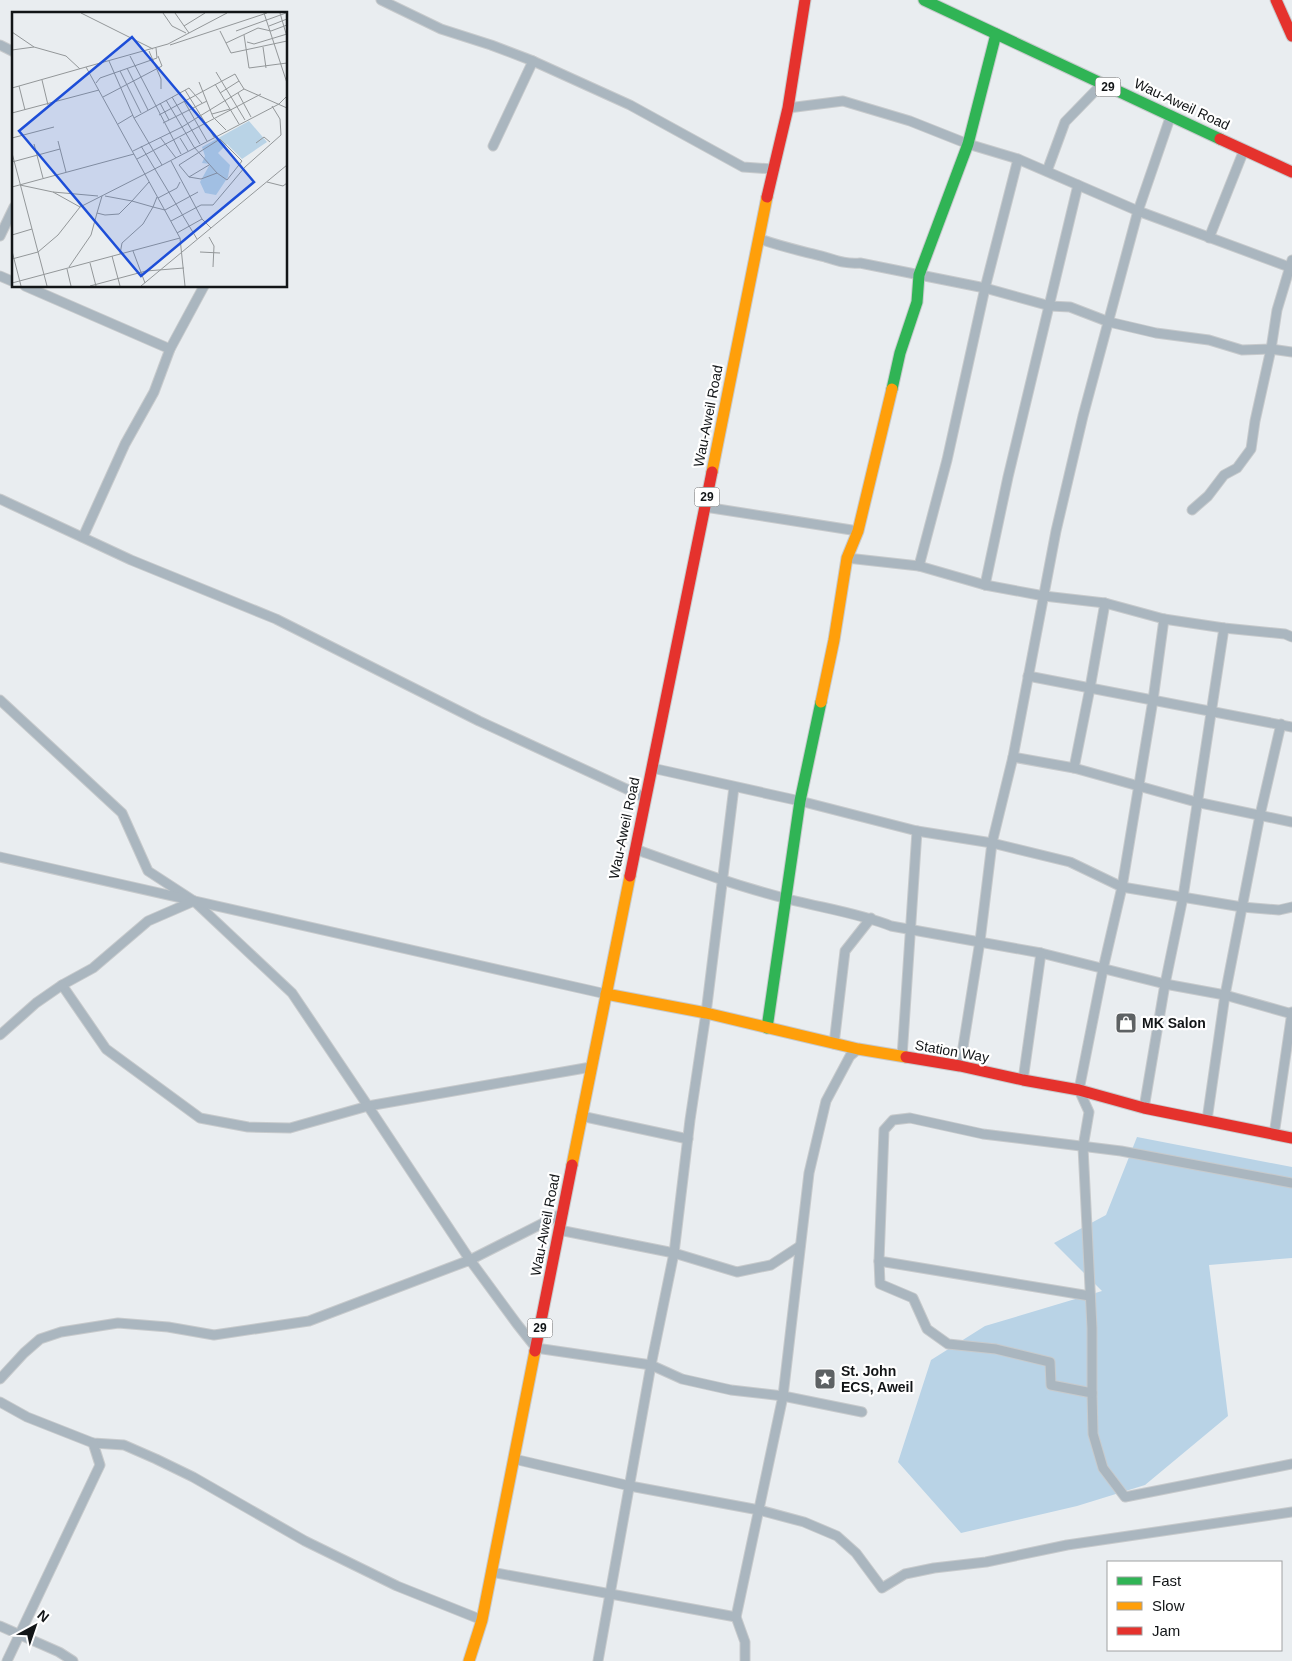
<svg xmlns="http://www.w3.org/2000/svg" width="1292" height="1661" font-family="Helvetica,sans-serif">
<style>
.forest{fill:#b9d3e6}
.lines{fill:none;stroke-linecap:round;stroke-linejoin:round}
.street-casing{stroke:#c7cacc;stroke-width:11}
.fast-casing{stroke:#c7cacc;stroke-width:13}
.slow-casing{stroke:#c7cacc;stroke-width:13}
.jam-casing{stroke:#c7cacc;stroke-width:13}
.street{stroke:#aab6bf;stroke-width:9}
.fast{stroke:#30b455;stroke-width:11}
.slow{stroke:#ff9f0a;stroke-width:11}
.jam{stroke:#e5322d;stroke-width:11}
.labels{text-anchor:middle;stroke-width:4.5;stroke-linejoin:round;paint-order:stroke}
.shield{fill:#fff;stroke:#595b5d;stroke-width:1}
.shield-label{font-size:12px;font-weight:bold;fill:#121517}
.street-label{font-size:14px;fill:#121517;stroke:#fff}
.poi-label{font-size:14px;font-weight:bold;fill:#121517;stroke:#fff;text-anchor:start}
.inset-road{fill:none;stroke:#939799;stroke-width:1}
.view{fill:#1d4ed8;fill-opacity:0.15;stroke:#1d4ed8;stroke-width:2.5}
.inset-edge{fill:none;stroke:#121517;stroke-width:2.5}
</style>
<rect width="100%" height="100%" fill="#e9edf0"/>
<path class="forest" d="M 1137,1137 L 1292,1167 L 1292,1258 L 1209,1265 L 1228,1416 L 1145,1485 L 1077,1506 L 961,1533 L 898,1462 L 931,1360 L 985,1326 L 1102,1291 L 1054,1243 L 1106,1215 Z"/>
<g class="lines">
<g class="street-casing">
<g id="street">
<path d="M 381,0 L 441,29 L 491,45 L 533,61 L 630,105 L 743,167 L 773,169"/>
<path d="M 0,45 L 14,52"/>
<path d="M 788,108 L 843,101 L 910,121 L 968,144 L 1018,159 L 1138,211 L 1292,268"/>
<path d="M 493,146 L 533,61"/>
<path d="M 1047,171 L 1065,122 L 1102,84"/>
<path d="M 0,236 L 14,207"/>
<path d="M 1209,238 L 1244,150"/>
<path d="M 760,239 C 782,247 802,251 825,257 C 838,261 846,264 860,263 L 985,288 L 1050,306 L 1070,307 L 1109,322 L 1156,333 L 1209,340 L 1242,350 L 1271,349 L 1292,352"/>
<path d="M 0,276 L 14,282"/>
<path d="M 25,286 L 170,349"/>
<path d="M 0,499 L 131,560 L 276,619 L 479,721 L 646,798"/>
<path d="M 705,507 L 858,531"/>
<path d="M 1192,510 L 1208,496 L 1224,475 L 1237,468 L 1251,449 L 1255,421 L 1271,349 L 1277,310 L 1292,260"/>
<path d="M 83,537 L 125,444 L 154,392 L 170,349 L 204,286"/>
<path d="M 847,558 L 919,566 L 985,585 L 1044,596 L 1105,603 L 1164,619 L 1224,628 L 1285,634 L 1292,637"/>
<path d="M 919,566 L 947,460 L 985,288 L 1018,159"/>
<path d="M 985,585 L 1008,477 L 1078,185"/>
<path d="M 1028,676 L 1292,727"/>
<path d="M 0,700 L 122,813 L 148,871 L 194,901 L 292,993 L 368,1106 L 591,1067"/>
<path d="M 1013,757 L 1074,768 L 1196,802 L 1292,822"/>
<path d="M 652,768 L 800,801 L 917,831 L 992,843 L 1070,862 L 1122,887 L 1242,907 L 1279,910 L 1292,907"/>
<path d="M 1074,768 L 1090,688 L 1105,603"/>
<path d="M 635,849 C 685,867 736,886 788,899 C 822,908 858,913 891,926 L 1041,953 L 1165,984 L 1225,995 L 1292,1014"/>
<path d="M 0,857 L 606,994"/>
<path d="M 194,901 L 148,921 L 93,968 L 62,985 L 106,1049 L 200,1118 L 248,1127 L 290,1128 L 368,1106 L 470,1260 L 563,1213"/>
<path d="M 0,1035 L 36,1003 L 62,985"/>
<path d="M 834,1044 L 845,951 L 871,918"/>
<path d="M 902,1057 L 917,831"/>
<path d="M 960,1066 L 980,941 L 992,843 L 1013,757 L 1056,531 L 1083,416 L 1138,211 L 1171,115"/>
<path d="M 1023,1080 L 1041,953"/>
<path d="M 1144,1108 L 1165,984 L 1183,897 L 1224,628"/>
<path d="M 581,1116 L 688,1139"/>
<path d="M 1207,1120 L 1225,995 L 1260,815 L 1281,724"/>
<path d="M 1274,1135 L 1292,1012"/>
<path d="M 559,1230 L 674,1253 L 737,1272 L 771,1265 L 800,1246"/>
<path d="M 879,1261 L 880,1284 L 913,1298 L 927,1329 L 948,1344 L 996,1349 L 1050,1362 L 1051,1385 L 1092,1393 L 1093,1434 L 1103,1468 L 1125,1497 L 1292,1464"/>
<path d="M 1090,1296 L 879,1261 L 884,1130 L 893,1120 L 910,1118 L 983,1134 L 1121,1151 L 1292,1183"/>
<path d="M 0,1379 L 24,1353 L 40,1339 L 61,1332 L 118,1323 L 168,1327 L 214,1335 L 309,1321 L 470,1260 L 517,1324 L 536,1348 L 651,1365 L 682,1379 L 731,1390 L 783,1396 L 862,1412"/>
<path d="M 1092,1393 L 1092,1328 L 1083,1147 L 1089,1112 L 1079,1090 L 1103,969 L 1122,887 L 1153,700 L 1164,619"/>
<path d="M 0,1402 L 27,1417 L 93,1443 L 124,1445 L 156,1459 L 193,1477 L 305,1541 L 397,1586 L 482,1620"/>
<path d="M 514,1459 L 630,1486 L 759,1510 L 804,1522 L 837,1536 L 856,1553 L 882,1588 L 905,1574 L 934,1568 L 986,1562 L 1067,1545 L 1292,1512"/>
<path d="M 491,1572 L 736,1617"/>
<path d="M 0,1626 L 59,1652 L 73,1661"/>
<path d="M 7,1661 L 100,1465 L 93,1443"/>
<path d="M 598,1661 L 651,1365 L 674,1253 L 690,1120 L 706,1013 L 734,787"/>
<path d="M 745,1661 L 745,1642 L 736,1617 L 783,1396 L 809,1173 L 826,1101 L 850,1056 L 858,1049"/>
</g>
</g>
<g class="fast-casing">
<g id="fast">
<path d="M 924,0 L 1220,139"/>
<path d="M 892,389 L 900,353 L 917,302 L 919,275 L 968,144 L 996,34"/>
<path d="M 767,1028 L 800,801 L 821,702"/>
</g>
</g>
<g class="slow-casing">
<g id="slow">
<path d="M 712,472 L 767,197"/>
<path d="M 821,702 L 834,640 L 847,558 L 858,531 L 892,389"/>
<path d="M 606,994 L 706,1013 L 858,1049 L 906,1057"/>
<path d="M 572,1165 L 630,876"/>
<path d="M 469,1661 L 482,1620 L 535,1351"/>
</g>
</g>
<g class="jam-casing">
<g id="jam">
<path d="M 1276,0 L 1292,36"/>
<path d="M 1220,139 L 1292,172"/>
<path d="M 767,197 L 788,108 L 805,0"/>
<path d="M 630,876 L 712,472"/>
<path d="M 906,1057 L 960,1066 L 1023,1080 L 1079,1090 L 1144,1108 L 1292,1138"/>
<path d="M 535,1351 L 572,1165"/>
</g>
</g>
<use href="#street" class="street"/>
<use href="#fast" class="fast"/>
<use href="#slow" class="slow"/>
<use href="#jam" class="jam"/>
</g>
<defs>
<g id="shop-square" transform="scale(1.125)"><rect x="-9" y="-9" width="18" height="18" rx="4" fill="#5d6163" stroke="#fff"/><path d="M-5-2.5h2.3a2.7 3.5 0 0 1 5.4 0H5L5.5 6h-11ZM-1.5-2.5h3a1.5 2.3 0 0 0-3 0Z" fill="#fff"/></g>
<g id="sight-square" transform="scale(1.125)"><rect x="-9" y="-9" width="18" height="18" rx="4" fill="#5d6163" stroke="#fff"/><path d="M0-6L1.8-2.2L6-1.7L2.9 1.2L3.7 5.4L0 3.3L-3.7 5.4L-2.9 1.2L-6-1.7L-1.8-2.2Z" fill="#fff"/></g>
</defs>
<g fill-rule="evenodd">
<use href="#shop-square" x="1126" y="1023"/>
<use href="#sight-square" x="825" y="1379"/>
</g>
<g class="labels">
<g class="shield">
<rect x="1095.5" y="77.5" width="25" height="19" rx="4"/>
<rect x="694.5" y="487.5" width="25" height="19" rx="4"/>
<rect x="527.5" y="1318.5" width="25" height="19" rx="4"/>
</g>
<g class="shield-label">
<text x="1108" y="91">29</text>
<text x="707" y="501">29</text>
<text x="540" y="1332">29</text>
</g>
<g class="street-label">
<text transform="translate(1182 104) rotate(25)" y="5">Wau-Aweil Road</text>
<text transform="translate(708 416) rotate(-79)" y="5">Wau-Aweil Road</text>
<text transform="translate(624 828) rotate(-78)" y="5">Wau-Aweil Road</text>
<text transform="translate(952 1051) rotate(10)" y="5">Station Way</text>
<text transform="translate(545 1225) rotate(-79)" y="5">Wau-Aweil Road</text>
</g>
<g class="poi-label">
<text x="1142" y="1028">MK Salon</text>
<text x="841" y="1376">St. John<tspan x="841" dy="16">ECS, Aweil</tspan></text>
</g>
</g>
<g transform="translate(12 12)">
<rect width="275" height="275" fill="#e9edf0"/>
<path d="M 237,109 L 255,130 L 230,147 L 215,132 L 206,141 L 218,153 L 216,165 L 204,183 L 193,181 L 188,170 L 198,152 L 190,151 L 193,144 L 190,135 Z" fill="#b9d3e6"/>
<path class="inset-road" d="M 69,1 L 141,37M 151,1 L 160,14 L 174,21M 163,1 L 177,21M 252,1 L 275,71M 268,1 L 275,25M 172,14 L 193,1M 257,14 L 275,7M 208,19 L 219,41 L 275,29M 224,19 L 274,1M 0,20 L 22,35 L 54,44 L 68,57M 232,23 L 237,56 L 275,51M 235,30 L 242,32 L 275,22M 214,31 L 246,16 L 259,19 L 275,13M 158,33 L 255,1M 251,35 L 254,56M 0,38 L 22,35M 137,39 L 149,67 L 149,77M 118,44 L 169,142M 97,49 L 122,106 L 150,153M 115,56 L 136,98M 108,59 L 129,101M 204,60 L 233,108M 30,68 L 36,93M 227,69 L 232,77 L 275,96M 187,70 L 201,105 L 214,118M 84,71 L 88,66 L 145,46 L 144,36M 203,72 L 227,112M 7,74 L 13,98M 0,76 L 74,55M 173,78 L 202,125M 226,81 L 239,105M 91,85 L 150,54 L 146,44M 160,85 L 188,132M 154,88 L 182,135 L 205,161M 172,89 L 195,129M 148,91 L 157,108M 0,101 L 87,78M 200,102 L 218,97M 147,103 L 223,62 L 227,69 L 208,81M 122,106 L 177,76 L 190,91M 151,111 L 195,89M 106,112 L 121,103M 148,125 L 164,146M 0,126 L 42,115M 168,126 L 176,139M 46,129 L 54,160M 244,131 L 252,125 L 258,130M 22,132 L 31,166M 129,134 L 185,227M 121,139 L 170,115 L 232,77M 0,141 L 35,274M 125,147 L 249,82M 159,149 L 190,207 L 199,216M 0,150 L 48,137M 133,162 L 267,92 L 275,84M 177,165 L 189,167 L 205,161 L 215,168 L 230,149 L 208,127 L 167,153 L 177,165 L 197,153M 255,170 L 271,174 L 275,171M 8,173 L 41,180 L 68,195 L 133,162M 0,175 L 122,142M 41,180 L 86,184M 90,184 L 85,201 L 93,203 L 107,202 L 120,189 L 141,195 L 145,185M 93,184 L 120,189 L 137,170M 146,186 L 165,176 L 168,170M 159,209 L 189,193 L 201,193 L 233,155 L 269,123 L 268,107 L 260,94M 165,221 L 190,207M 0,223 L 20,217M 197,225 L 202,234 L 201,255M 0,239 L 9,274M 121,239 L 133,271M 188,240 L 208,241M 108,242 L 110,231 L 131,212 L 141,195 L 153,198 L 186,180M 100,244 L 108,274M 0,247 L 26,240 L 46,223 L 68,195M 78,251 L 84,274M 57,255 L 79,223 L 85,201M 55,257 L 59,274M 0,271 L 168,226M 78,274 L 134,259 L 172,256M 129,274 L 275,153M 173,274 L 168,226 L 74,55 L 156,32 L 215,1"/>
<path class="view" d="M 120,25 L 242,170 L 129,264 L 7,119 Z"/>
<rect width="275" height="275" class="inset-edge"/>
</g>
<rect x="1107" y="1561" width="175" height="90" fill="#ffffff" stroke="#a0a1a2"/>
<rect x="1117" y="1577" width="25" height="8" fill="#30b455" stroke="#a0a1a2"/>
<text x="1152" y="1586" font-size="15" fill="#121517">Fast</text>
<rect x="1117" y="1602" width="25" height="8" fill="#ff9f0a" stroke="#a0a1a2"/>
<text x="1152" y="1611" font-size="15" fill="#121517">Slow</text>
<rect x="1117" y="1627" width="25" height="8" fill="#e5322d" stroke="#a0a1a2"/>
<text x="1152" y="1636" font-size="15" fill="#121517">Jam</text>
<g transform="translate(35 1626) rotate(40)" stroke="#ffffff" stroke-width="4" paint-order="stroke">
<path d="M0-4L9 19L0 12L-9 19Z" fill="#121517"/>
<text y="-8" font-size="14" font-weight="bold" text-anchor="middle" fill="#121517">N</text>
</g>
</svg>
